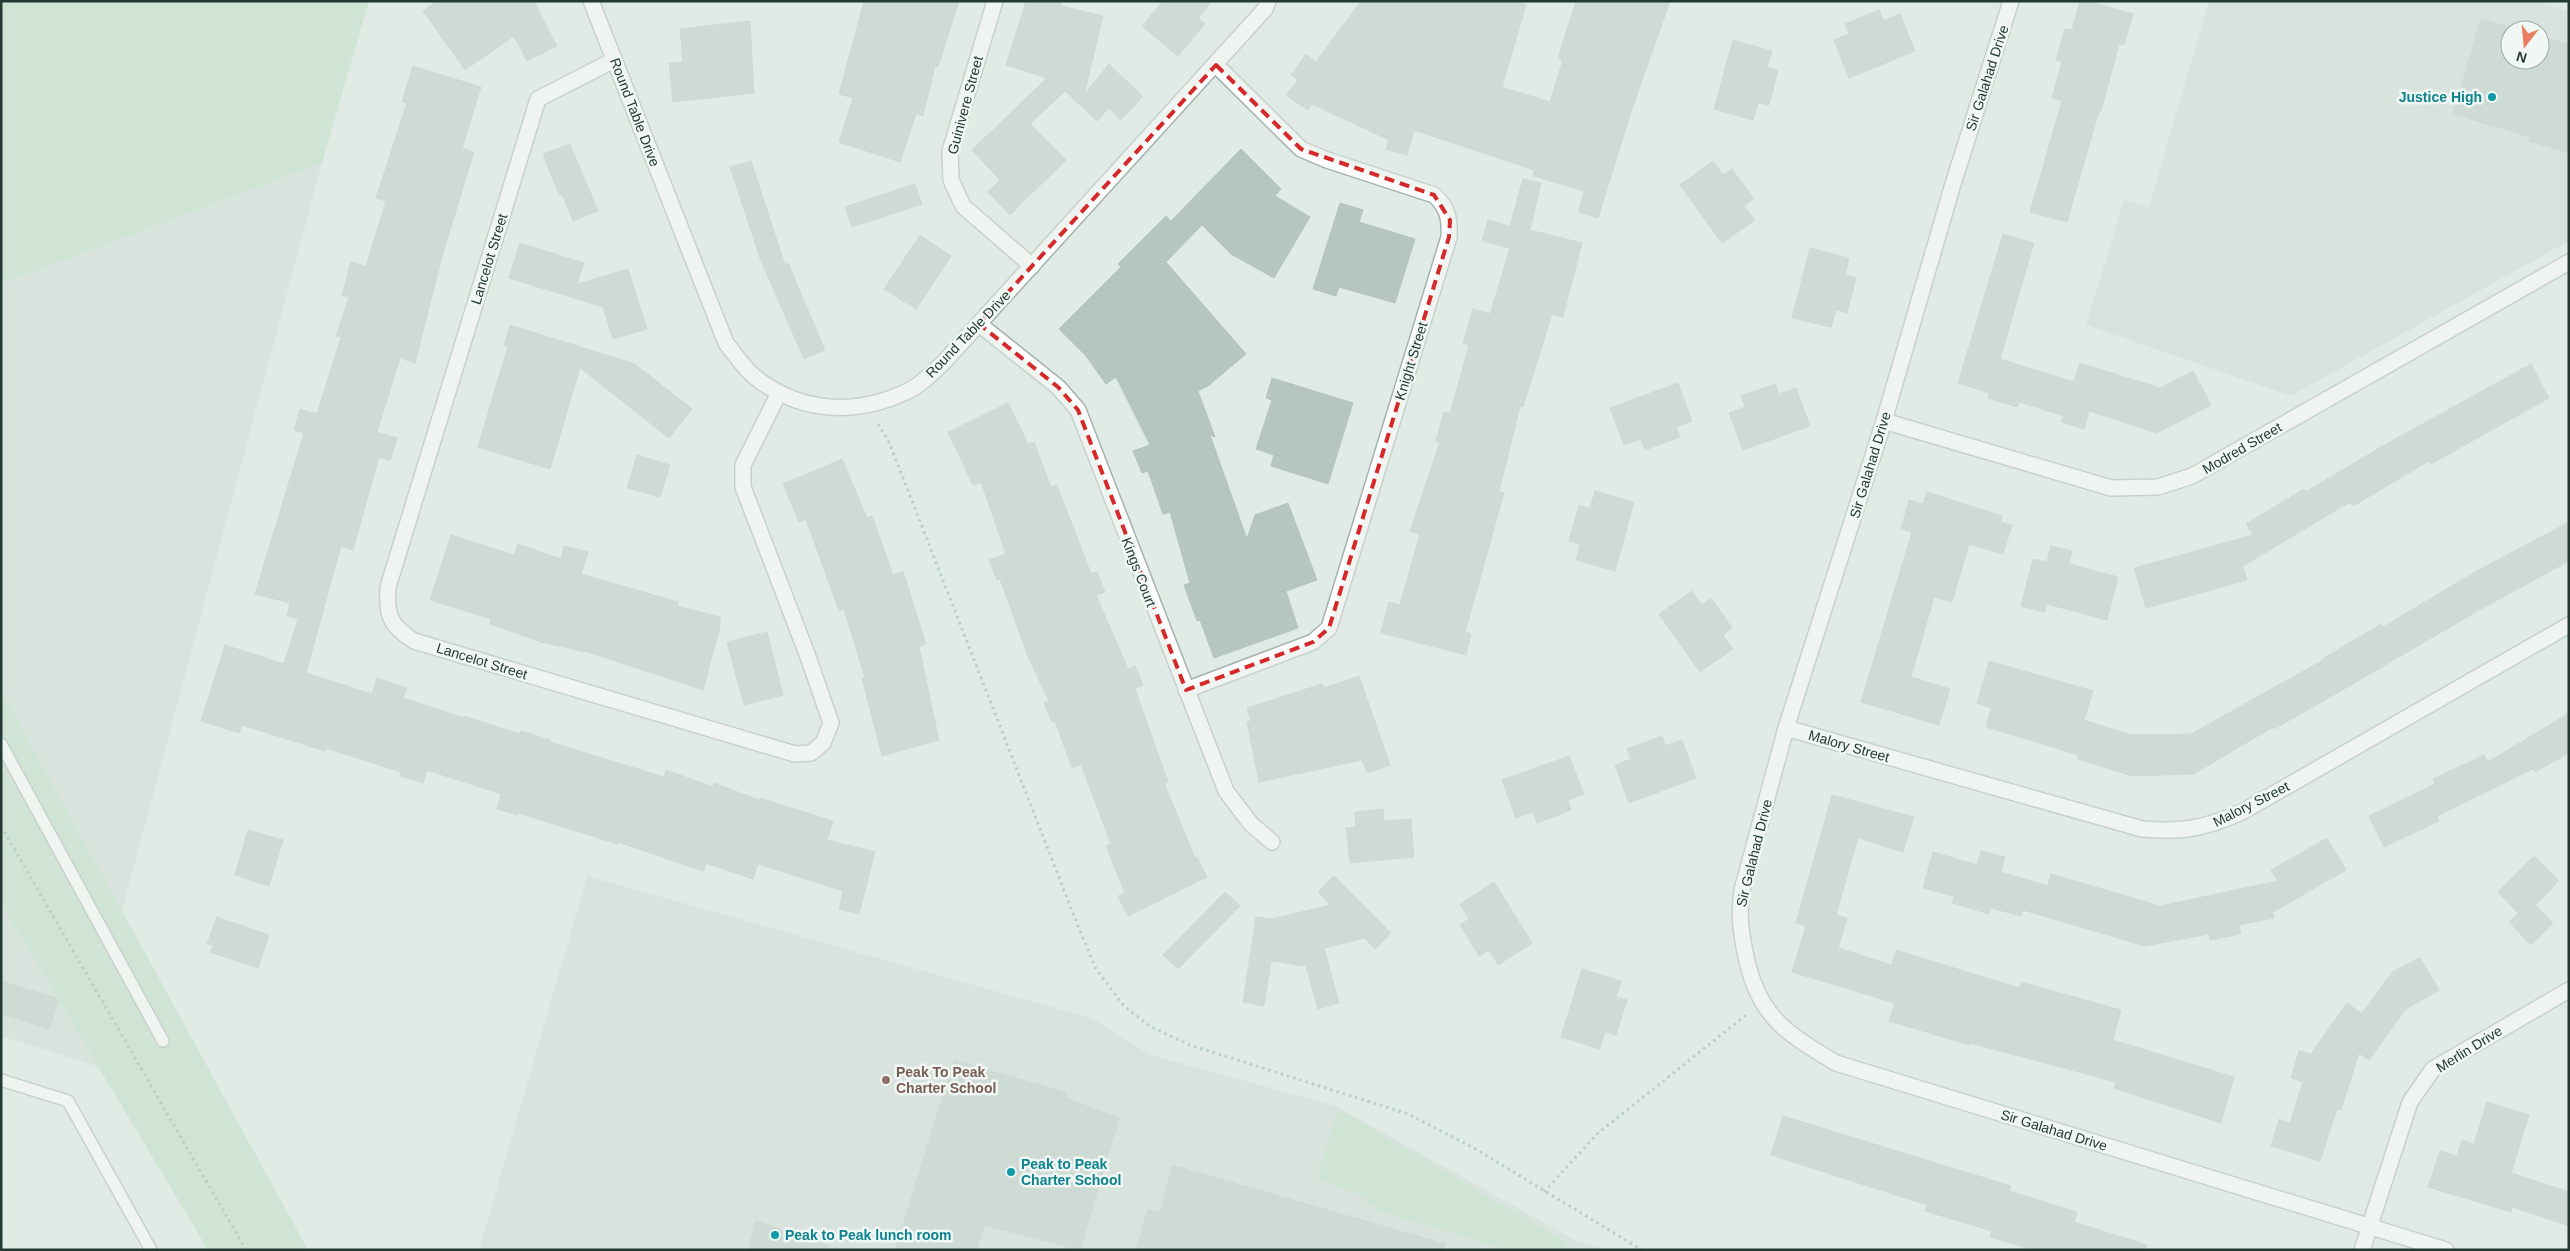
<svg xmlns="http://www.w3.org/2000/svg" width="2570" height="1251" font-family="Arial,sans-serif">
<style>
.built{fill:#cfdad5;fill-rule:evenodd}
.green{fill:#bbdbc2}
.building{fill:#b7c5bf;stroke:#b4c4bd}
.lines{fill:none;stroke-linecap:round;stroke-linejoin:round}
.lane-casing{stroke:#a4b2ad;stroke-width:14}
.street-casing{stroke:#a4b2ad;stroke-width:18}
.path{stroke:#83ad9e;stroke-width:3;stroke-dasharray:2.5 4;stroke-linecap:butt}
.lane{stroke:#fff;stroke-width:11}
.street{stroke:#fff;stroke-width:15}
.marked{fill:none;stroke:#d62828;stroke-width:4;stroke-dasharray:10 6;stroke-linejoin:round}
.culture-dot{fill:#0f9aa8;stroke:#f1f7f4;stroke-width:2}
.education-dot{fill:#8d6e63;stroke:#f1f7f4;stroke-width:2}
.labels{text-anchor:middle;stroke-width:5;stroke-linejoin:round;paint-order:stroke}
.street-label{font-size:14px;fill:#223a33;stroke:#f1f7f4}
.culture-label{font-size:14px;font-weight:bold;fill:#0d838f;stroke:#f1f7f4;text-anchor:start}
.education-label{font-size:14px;font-weight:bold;fill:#785e54;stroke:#f1f7f4;text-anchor:start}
</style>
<rect width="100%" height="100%" fill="#e1ebe6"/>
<g class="built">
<path d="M 2209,1 L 2538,1 L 2569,11 L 2569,241 L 2291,396 L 2086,325 L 2124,200 L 2149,206 ZM 2510,30 L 2540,30 L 2540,60 L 2510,60 Z"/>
<path d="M 322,163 L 122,911 L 1,690 L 1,284 Z"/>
<path d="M 587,876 L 1091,1018 L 1151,1055 L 1336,1106 L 1575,1240 L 1608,1250 L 479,1250 Z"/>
<path d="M 1,904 L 99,1067 L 1,1036 Z"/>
</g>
<g class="green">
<path d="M 1,1 L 369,1 L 322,163 L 1,284 Z"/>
<path d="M 1,690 L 308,1250 L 208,1250 L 1,904 Z"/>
<path d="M 1338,1109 L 1567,1243 L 1565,1250 L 1509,1250 L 1379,1211 L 1362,1196 L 1317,1178 Z"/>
</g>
<g class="building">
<path d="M 437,1 L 534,1 L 557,46 L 527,61 L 514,36 L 465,70 L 423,11 Z"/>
<path d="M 864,1 L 959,1 L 938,67 L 935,66 L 923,116 L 916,114 L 900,162 L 839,142 L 853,98 L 839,94 Z"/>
<path d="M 1026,1 L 1062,1 L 1061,6 L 1103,16 L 1084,95 L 1109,64 L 1143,97 L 1120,120 L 1109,108 L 1097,121 L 1065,91 L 1030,124 L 1066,160 L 1010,215 L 988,192 L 1000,180 L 972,150 L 1047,78 L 1006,65 Z"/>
<path d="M 1163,1 L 1212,1 L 1198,18 L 1205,24 L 1178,56 L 1142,26 Z"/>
<path d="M 1361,1 L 1515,1 L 1526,5 L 1502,87 L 1550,102 L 1563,60 L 1558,58 L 1576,1 L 1670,1 L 1631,112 L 1598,218 L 1578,212 L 1584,191 L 1533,176 L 1534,170 L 1414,130 L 1407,155 L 1386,149 L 1389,140 L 1312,104 L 1308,110 L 1286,95 L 1298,80 L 1291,75 L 1306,54 L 1316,62 Z"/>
<path d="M 2080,1 L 2088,1 L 2133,14 L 2124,45 L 2119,44 L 2101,111 L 2099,111 L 2067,222 L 2030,212 L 2062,101 L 2052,98 L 2062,61 L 2056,60 L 2065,29 L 2072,30 Z"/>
<path d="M 1879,10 L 1884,21 L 1900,14 L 1915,51 L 1849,78 L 1834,40 L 1849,34 L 1845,24 Z"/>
<path d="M 2481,19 L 2518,30 L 2510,30 L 2510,60 L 2540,60 L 2540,36 L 2569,45 L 2569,153 L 2529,141 L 2531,137 L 2453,114 Z"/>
<path d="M 750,21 L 754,93 L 673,102 L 669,63 L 683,62 L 680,29 Z"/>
<path d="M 1733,40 L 1772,51 L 1767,67 L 1778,70 L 1769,105 L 1758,103 L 1753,120 L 1714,109 Z"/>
<path d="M 413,66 L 481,87 L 462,148 L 474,152 L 443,253 L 415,363 L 400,358 L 377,432 L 397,438 L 390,461 L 379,457 L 353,550 L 341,546 L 306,673 L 372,694 L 377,678 L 407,688 L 403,698 L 464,718 L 464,716 L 520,734 L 521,731 L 551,740 L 550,742 L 664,777 L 666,770 L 713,787 L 714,783 L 759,800 L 760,798 L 833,821 L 827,840 L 875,852 L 859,914 L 839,909 L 843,891 L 758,864 L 753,879 L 706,863 L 703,871 L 618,842 L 618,844 L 518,813 L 517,815 L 497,809 L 501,794 L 427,770 L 423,783 L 400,776 L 401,772 L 326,748 L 325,751 L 242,725 L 239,733 L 201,721 L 225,645 L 284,664 L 298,619 L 287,616 L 290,603 L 255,594 L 304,433 L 294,430 L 300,409 L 317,414 L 341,337 L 336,336 L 349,297 L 342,295 L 351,262 L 366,266 L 386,201 L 376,198 L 407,103 L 402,102 Z"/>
<path d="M 570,144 L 598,211 L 573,221 L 562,194 L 559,195 L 543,154 Z"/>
<path d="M 1241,149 L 1281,189 L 1275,196 L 1310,217 L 1274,278 L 1231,254 L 1202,225 L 1166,262 L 1246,354 L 1208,386 L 1198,391 L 1215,437 L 1210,435 L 1247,539 L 1255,515 L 1288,503 L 1317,580 L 1286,591 L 1298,628 L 1214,658 L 1200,620 L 1197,621 L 1184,585 L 1190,583 L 1170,512 L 1163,514 L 1148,471 L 1142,473 L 1133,451 L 1150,445 L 1116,377 L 1106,384 L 1086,356 L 1059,329 L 1121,267 L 1118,264 L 1166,216 L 1171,221 Z"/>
<path d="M 751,161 L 785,265 L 788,263 L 825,350 L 804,359 L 761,261 L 730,167 Z"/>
<path d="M 1713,161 L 1723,175 L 1732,169 L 1754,199 L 1744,206 L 1755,220 L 1722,243 L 1680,185 Z"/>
<path d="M 1523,179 L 1541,183 L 1530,230 L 1582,243 L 1563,317 L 1552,314 L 1523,407 L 1520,406 L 1499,492 L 1504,493 L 1465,632 L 1471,634 L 1466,655 L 1381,633 L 1389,602 L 1400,605 L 1420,534 L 1410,531 L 1440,442 L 1436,441 L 1444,412 L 1450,414 L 1469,345 L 1463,343 L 1473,309 L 1490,314 L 1510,248 L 1482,241 L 1488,220 L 1510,226 Z"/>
<path d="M 915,184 L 922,204 L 852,227 L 845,207 Z"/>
<path d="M 1340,203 L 1363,210 L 1359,222 L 1415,239 L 1395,303 L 1339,287 L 1336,296 L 1313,289 Z"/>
<path d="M 2003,234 L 2034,243 L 2000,359 L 2074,382 L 2080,363 L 2160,388 L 2193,371 L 2211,405 L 2157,433 L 2089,411 L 2084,429 L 2061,422 L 2064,416 L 2019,402 L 2017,407 L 1988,398 L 1990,393 L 1958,383 Z"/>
<path d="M 920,235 L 951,256 L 916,309 L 884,289 Z"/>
<path d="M 520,243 L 584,263 L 577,284 L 628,269 L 647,329 L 613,339 L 603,307 L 509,278 Z"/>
<path d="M 1810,248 L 1849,258 L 1845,275 L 1856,278 L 1847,313 L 1836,310 L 1831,327 L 1792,318 Z"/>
<path d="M 510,325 L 635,364 L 692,409 L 669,438 L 580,368 L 550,469 L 478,447 L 508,346 L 504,345 Z"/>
<path d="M 2531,364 L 2549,398 L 2431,464 L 2429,461 L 2353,506 L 2350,502 L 2243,566 L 2247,580 L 2146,608 L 2134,568 L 2253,535 L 2246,524 L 2304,489 L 2305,492 L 2388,443 Z"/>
<path d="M 1272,378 L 1353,403 L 1328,484 L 1271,466 L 1274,455 L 1256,449 L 1272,400 L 1266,398 Z"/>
<path d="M 1678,383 L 1692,421 L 1676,427 L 1680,437 L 1645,450 L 1641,439 L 1624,445 L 1610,408 Z"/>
<path d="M 1775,384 L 1779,394 L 1796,388 L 1810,426 L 1743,450 L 1729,413 L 1745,407 L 1741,396 Z"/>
<path d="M 1008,403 L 1028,444 L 1034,442 L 1051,487 L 1057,485 L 1091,574 L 1097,572 L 1105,592 L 1096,595 L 1128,669 L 1135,666 L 1143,685 L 1135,689 L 1168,782 L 1164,783 L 1195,858 L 1197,857 L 1207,877 L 1128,916 L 1118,896 L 1125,893 L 1106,846 L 1111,844 L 1081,764 L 1072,768 L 1055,721 L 1052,722 L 1044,703 L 1049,701 L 1029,659 L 1000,579 L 997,580 L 989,560 L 1006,554 L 981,482 L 973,485 L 948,432 Z"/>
<path d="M 637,455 L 670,465 L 660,497 L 627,488 Z"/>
<path d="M 842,459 L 867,518 L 872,516 L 893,575 L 903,571 L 926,644 L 919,647 L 939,740 L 882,756 L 862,678 L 865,678 L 844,609 L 839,611 L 806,519 L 799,522 L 783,484 Z"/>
<path d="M 1595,491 L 1634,502 L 1615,571 L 1576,560 L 1580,544 L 1569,541 L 1579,505 L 1590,509 Z"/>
<path d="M 1927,492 L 2002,516 L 2001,522 L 2012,525 L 2003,554 L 1969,544 L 1952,602 L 1934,597 L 1911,677 L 1950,689 L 1939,725 L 1861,702 L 1912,532 L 1901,529 L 1909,500 L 1923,504 Z"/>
<path d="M 2569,522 L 2569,561 L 2481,609 L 2327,699 L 2274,729 L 2273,727 L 2194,774 L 2132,776 L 2078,759 L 2079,755 L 1986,727 L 1991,708 L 1977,703 L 1989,661 L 2093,691 L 2084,720 L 2131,735 L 2191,734 L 2325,659 L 2324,658 L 2381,624 L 2383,627 L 2475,572 Z"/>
<path d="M 451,535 L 514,555 L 518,544 L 561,559 L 564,546 L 588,552 L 581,574 L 678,602 L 677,606 L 720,617 L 720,626 L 703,690 L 591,653 L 541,642 L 490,624 L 491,619 L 430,600 Z"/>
<path d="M 2051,546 L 2072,551 L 2069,564 L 2118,577 L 2107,620 L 2047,604 L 2045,612 L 2021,606 L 2033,559 L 2047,562 Z"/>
<path d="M 1692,591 L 1702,605 L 1711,598 L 1732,628 L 1723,635 L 1733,649 L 1700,672 L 1659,614 Z"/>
<path d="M 767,632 L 783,695 L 744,705 L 727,642 Z"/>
<path d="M 1359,676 L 1390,765 L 1367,773 L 1362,760 L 1259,782 L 1247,722 L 1251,721 L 1247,708 L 1322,684 L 1324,688 Z"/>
<path d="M 2569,713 L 2569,753 L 2535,772 L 2533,769 L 2437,816 L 2439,821 L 2384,847 L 2369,816 L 2435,784 L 2433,779 L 2484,755 L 2488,762 Z"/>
<path d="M 1662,736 L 1665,746 L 1682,740 L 1696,778 L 1629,803 L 1615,765 L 1631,759 L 1627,749 Z"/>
<path d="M 1569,756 L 1584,794 L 1568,800 L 1571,810 L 1537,823 L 1533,812 L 1516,818 L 1502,780 Z"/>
<path d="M 1832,795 L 1914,817 L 1903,852 L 1858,838 L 1836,915 L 1847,918 L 1838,948 L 1892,965 L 1896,950 L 2019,988 L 2021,982 L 2121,1010 L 2113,1040 L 2234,1077 L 2221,1123 L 2114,1088 L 2116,1082 L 1970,1043 L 1970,1045 L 1889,1021 L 1895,1003 L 1792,972 L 1806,926 L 1796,923 Z"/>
<path d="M 1383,809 L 1384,821 L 1411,819 L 1414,857 L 1350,863 L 1346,828 L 1356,827 L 1355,812 Z"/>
<path d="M 248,830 L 283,840 L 269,886 L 235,875 Z"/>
<path d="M 2327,838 L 2346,870 L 2273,912 L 2274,918 L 2239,925 L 2241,934 L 2210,940 L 2209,934 L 2145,946 L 2023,910 L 2021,916 L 1991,908 L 1989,914 L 1952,903 L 1954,896 L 1923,888 L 1933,852 L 1977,865 L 1981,851 L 2005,857 L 2001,872 L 2048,886 L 2051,874 L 2160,906 L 2278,881 L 2271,870 Z"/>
<path d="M 2534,856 L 2559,881 L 2535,905 L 2553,923 L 2531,945 L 2509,922 L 2518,913 L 2498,892 Z"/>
<path d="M 1334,876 L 1391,933 L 1375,949 L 1365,938 L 1324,948 L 1339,1003 L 1318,1009 L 1306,966 L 1271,961 L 1264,1006 L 1243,1002 L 1256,917 L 1272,919 L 1331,905 L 1318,892 Z"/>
<path d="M 1494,882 L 1532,943 L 1498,965 L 1489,950 L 1479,956 L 1460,925 L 1469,919 L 1460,904 Z"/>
<path d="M 1225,892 L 1240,906 L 1178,969 L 1163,955 Z"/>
<path d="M 217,917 L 269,935 L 258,968 L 210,952 L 213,945 L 207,944 Z"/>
<path d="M 2420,958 L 2439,990 L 2406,1009 L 2369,1060 L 2359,1053 L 2341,1110 L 2337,1109 L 2320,1161 L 2271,1146 L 2279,1119 L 2290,1123 L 2303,1082 L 2291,1078 L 2299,1051 L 2311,1054 L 2347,1003 L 2362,1014 L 2392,972 Z"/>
<path d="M 1582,969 L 1621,981 L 1616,997 L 1627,1000 L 1616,1035 L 1605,1032 L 1600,1049 L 1561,1037 Z"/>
<path d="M 1,981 L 59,999 L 49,1029 L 1,1014 Z"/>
<path d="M 954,1060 L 1067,1093 L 1065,1098 L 1119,1118 L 1080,1250 L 984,1225 L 977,1250 L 895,1250 Z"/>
<path d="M 2487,1102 L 2529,1115 L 2511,1173 L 2569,1192 L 2569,1226 L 2512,1207 L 2511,1212 L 2428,1187 L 2440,1151 L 2457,1156 L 2462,1140 L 2474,1144 Z"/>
<path d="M 1783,1116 L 2011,1186 L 2009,1191 L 2077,1212 L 2074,1222 L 2147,1245 L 2146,1250 L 2033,1250 L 1990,1237 L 1992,1231 L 1925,1211 L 1927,1205 L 1771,1155 Z"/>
<path d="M 1172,1165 L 1445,1244 L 1444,1250 L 1136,1250 L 1148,1210 L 1161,1212 Z"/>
<path d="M 756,1221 L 829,1246 L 829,1250 L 748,1250 Z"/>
</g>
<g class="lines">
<g class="lane-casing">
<g id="lane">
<path d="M 1,744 L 163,1041"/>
<path d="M 1,1080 L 68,1101 L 151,1250"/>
</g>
</g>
<g class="street-casing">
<g id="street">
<path d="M 591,1 L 726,343 C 735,354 744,369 756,378 C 802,413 856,416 908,391 C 921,385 933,372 944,362 L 1265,9 L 1268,1"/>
<path d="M 995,1 L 950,151 L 951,180 L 963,206 L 1032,266"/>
<path d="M 2011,1 L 1953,184 L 1884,421 L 1786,728 L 1742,890 C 1739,916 1740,926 1745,952 C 1757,1015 1784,1032 1836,1063 L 2446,1250"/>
<path d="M 614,60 L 538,99 L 388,587 C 386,615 390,626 414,641 L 795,754 L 811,753 L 823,743 L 831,723 L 807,654 L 743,487 L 743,465 L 779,393"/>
<path d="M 979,324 L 1058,387 L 1078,410 L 1226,791 L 1251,824 L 1272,842"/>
<path d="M 1884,421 L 2111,488 L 2158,487 L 2192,476 L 2569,262"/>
<path d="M 1186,690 L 1313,642 L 1329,628 L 1449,237 C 1450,220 1448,207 1434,195 L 1327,160 L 1301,149 L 1216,65"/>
<path d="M 1786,728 L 2142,829 C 2184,832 2203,829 2242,812 L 2569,625"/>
<path d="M 2362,1250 L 2410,1102 L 2433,1069 L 2569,990"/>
</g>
</g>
<g class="path">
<path d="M 878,424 L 889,442 L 1078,926 L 1096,969 L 1124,1006 L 1151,1027 L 1190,1045 L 1408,1114 L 1474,1148 L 1642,1250"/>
<path d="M 1,826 L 246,1250"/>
<path d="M 1544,1192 L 1597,1134 L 1746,1015"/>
</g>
<use href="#lane" class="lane"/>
<use href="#street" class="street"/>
</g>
<path d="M0 0H2570V1251H0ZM 1216,65 L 1301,149 L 1434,195 L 1450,220 L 1449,237 L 1329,628 L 1313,642 L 1186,690 L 1078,410 L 1058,387 L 979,324 Z" fill="#e1ebe6" fill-opacity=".55" fill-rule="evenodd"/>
<path class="marked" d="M 1216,65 L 1301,149 L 1434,195 L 1450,220 L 1449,237 L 1329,628 L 1313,642 L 1186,690 L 1078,410 L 1058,387 L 979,324 Z"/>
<g class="culture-dot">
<circle cx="2492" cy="97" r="5"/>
<circle cx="1011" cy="1172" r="5"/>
<circle cx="775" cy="1235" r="5"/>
</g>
<circle class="education-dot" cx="886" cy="1080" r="5"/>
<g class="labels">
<g class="street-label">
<text transform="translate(1987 78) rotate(-72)" y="5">Sir Galahad Drive</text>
<text transform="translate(965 105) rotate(-75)" y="5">Guinivere Street</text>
<text transform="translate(635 112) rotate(69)" y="5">Round Table Drive</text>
<text transform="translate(489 259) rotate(-73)" y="5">Lancelot Street</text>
<text transform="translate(968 334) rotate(-46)" y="5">Round Table Drive</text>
<text transform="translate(1411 361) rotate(-73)" y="5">Knight Street</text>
<text transform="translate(2242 448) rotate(-30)" y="5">Modred Street</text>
<text transform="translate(1870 465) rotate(-73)" y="5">Sir Galahad Drive</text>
<text transform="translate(1139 572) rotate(69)" y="5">Kings Court</text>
<text transform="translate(482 661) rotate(17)" y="5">Lancelot Street</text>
<text transform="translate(1849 746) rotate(16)" y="5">Malory Street</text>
<text transform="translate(2251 804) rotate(-27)" y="5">Malory Street</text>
<text transform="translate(1754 853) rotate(-76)" y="5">Sir Galahad Drive</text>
<text transform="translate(2469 1049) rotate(-32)" y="5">Merlin Drive</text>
<text transform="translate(2054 1130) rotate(17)" y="5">Sir Galahad Drive</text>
</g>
<g class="culture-label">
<text x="2482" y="102" text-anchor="end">Justice High</text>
<text x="1021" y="1169">Peak to Peak<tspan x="1021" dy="16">Charter School</tspan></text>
<text x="785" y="1240">Peak to Peak lunch room</text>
</g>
<g class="education-label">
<text x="896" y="1077">Peak To Peak<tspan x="896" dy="16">Charter School</tspan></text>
</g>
</g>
<rect width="2570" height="1251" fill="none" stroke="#223a33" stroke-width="5"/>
<g transform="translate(2525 45) rotate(196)"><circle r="24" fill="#f1f7f4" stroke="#9eaba7"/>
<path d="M0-4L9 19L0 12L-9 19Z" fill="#ea7d60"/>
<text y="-8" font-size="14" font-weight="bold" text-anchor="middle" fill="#223a33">N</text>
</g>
</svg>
